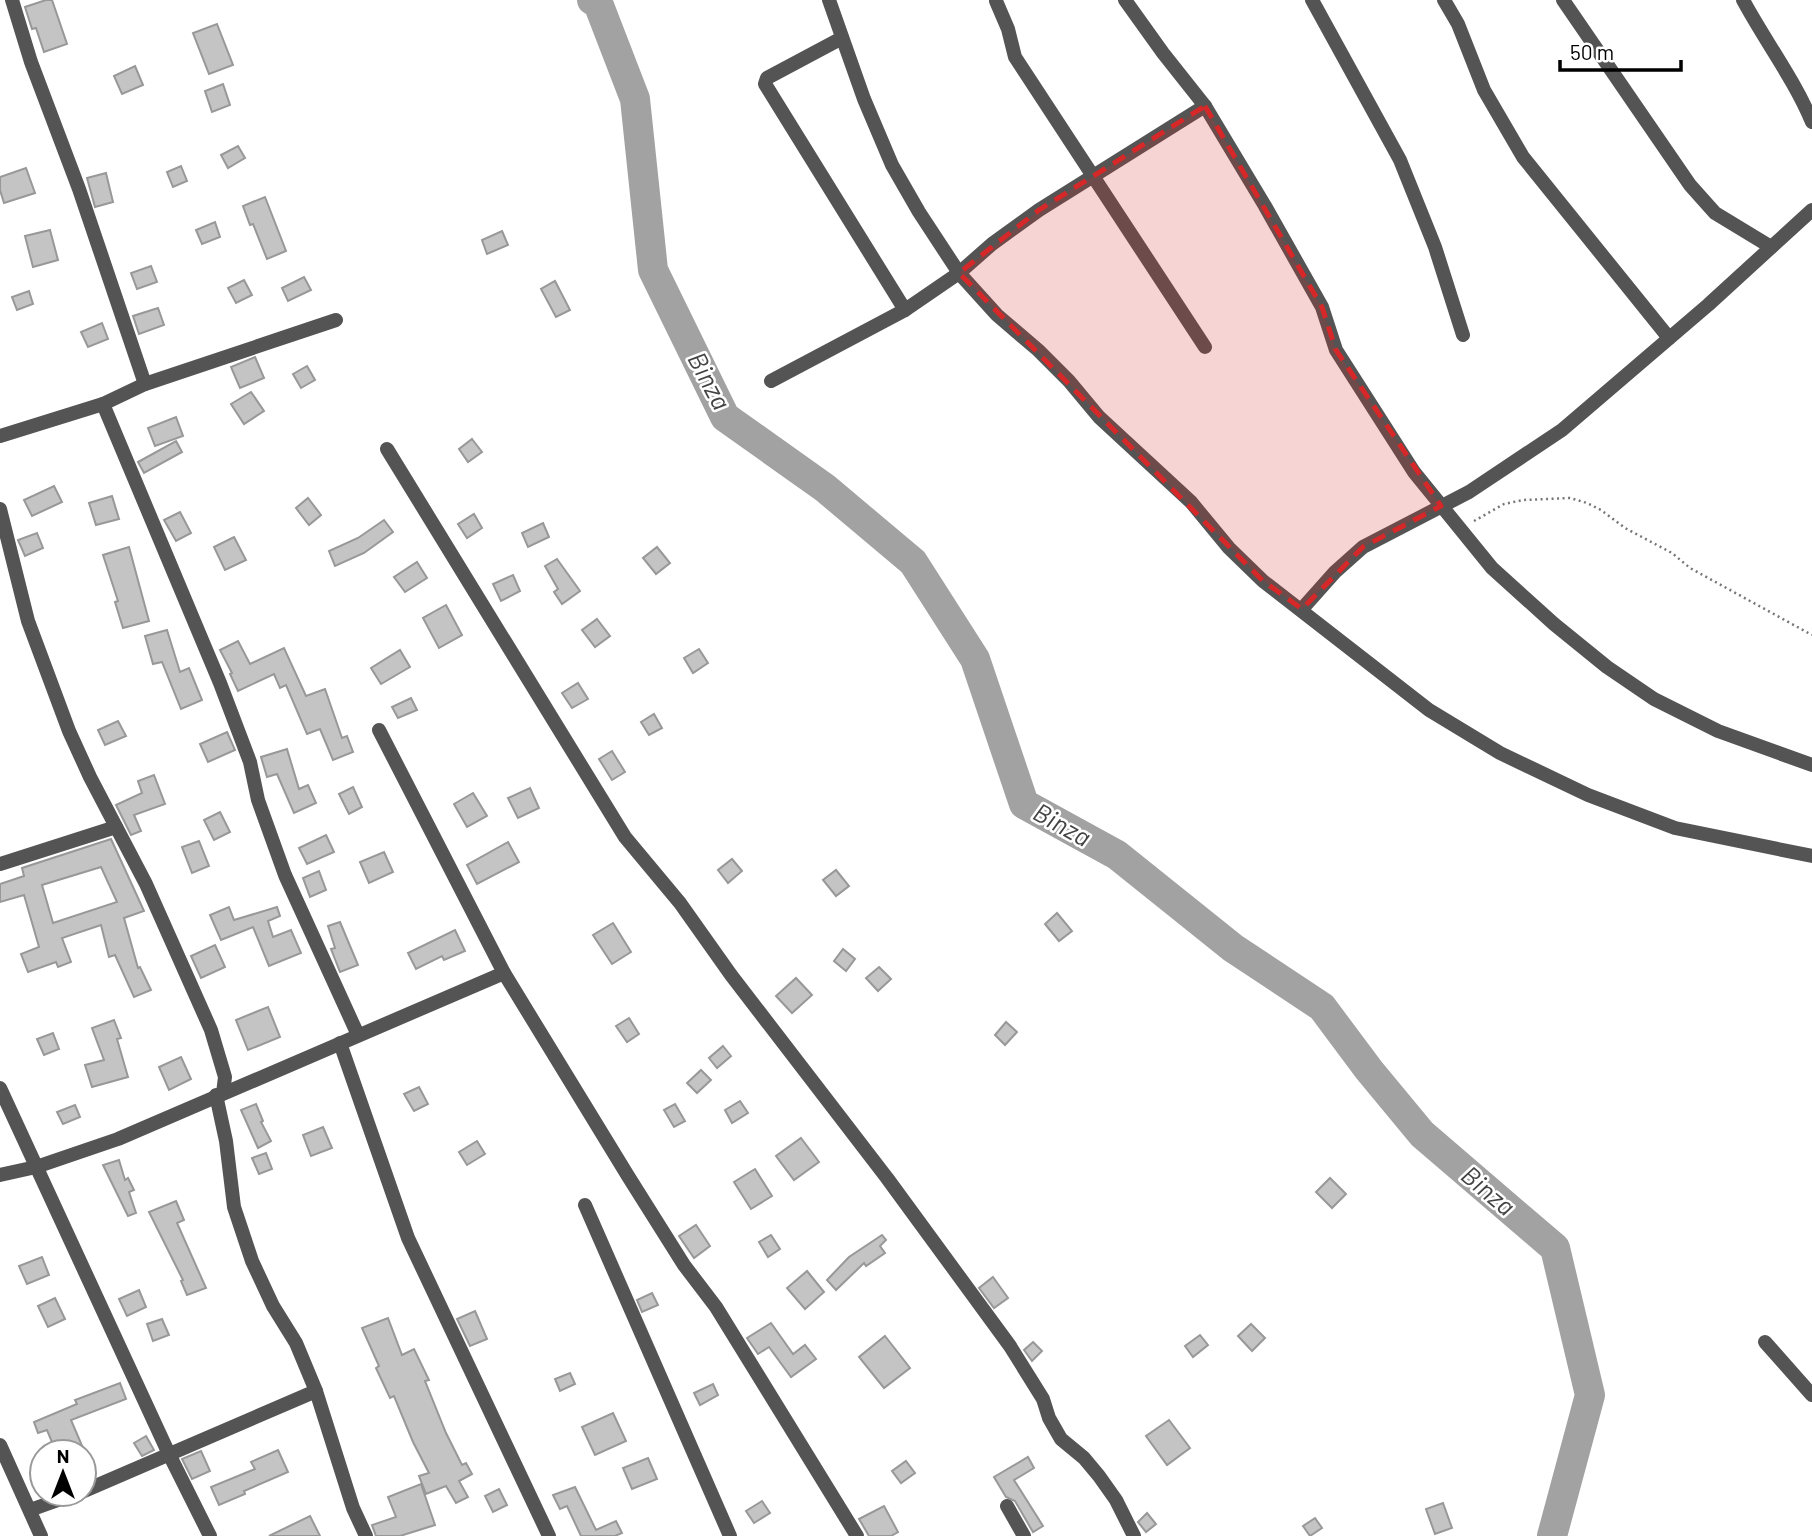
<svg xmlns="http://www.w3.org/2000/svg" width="1812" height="1536" font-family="Barlow,sans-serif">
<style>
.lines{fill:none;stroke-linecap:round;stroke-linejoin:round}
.river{stroke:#a2a2a2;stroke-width:30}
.building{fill:#c4c4c4;stroke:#989898;stroke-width:2;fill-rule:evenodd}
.path{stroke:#767676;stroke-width:2.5;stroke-dasharray:2 3.5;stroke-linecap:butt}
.street{stroke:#545454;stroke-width:14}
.marked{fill:#d62828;fill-opacity:0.2;stroke:#d62828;stroke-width:5;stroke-dasharray:14 9;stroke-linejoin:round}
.labels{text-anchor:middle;stroke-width:5;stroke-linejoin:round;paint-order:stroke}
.water-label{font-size:26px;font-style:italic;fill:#434343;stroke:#fff}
</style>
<rect width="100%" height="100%" fill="#fff"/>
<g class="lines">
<path class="river" d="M 592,0 L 598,3 L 635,99 L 653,270 L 725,417 L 825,488 L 913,562 L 975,659 L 1024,804 L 1117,855 L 1233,948 L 1322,1007 L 1369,1070 L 1422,1134 L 1555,1248 L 1590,1395 L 1552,1536"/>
</g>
<g class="building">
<path d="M 46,0 L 52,0 L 67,44 L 44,52 L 36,28 L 32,29 L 25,7 Z"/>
<path d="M 217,24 L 233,65 L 209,74 L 193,33 Z"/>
<path d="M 135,66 L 143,85 L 122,94 L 114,76 Z"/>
<path d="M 223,84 L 230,105 L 212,112 L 205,91 Z"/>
<path d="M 238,146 L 245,158 L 228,168 L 221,155 Z"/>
<path d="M 181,166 L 187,181 L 173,187 L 167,172 Z"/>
<path d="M 26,168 L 35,193 L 4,203 L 0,190 L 0,177 Z"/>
<path d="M 106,173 L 113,202 L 95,207 L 87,178 Z"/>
<path d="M 265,197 L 286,251 L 267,259 L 253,224 L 250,225 L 243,206 Z"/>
<path d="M 215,222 L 220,237 L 202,244 L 196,230 Z"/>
<path d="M 50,230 L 58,260 L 33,267 L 25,236 Z"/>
<path d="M 502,231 L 508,245 L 487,254 L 482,240 Z"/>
<path d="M 151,266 L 157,282 L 137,289 L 131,273 Z"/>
<path d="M 304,277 L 311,290 L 288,301 L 282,288 Z"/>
<path d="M 244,280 L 252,295 L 236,303 L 228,288 Z"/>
<path d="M 555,281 L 570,310 L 556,317 L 541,289 Z"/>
<path d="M 29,291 L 33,304 L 17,310 L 12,297 Z"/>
<path d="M 158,308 L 164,325 L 139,334 L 133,316 Z"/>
<path d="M 102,323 L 108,339 L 88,347 L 81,332 Z"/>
<path d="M 255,357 L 264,378 L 240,388 L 231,367 Z"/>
<path d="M 307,366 L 315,380 L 301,388 L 293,374 Z"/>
<path d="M 251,392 L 264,411 L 244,424 L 231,404 Z"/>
<path d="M 176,417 L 183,436 L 155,446 L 148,428 Z"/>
<path d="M 472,439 L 482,452 L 468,462 L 459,449 Z"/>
<path d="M 176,441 L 182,452 L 144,473 L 138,462 Z"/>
<path d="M 54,486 L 62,502 L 32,516 L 24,500 Z"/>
<path d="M 112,496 L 119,519 L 96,525 L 89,503 Z"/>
<path d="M 308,498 L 321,515 L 309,525 L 296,508 Z"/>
<path d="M 180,512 L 191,533 L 176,541 L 164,520 Z"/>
<path d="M 474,514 L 482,528 L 467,538 L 458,524 Z"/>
<path d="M 384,520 L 393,532 L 364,553 L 335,566 L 329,551 L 358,538 Z"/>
<path d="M 543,523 L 549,537 L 528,547 L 522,533 Z"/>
<path d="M 37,533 L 43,548 L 25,556 L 18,540 Z"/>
<path d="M 234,537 L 246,560 L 225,570 L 214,547 Z"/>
<path d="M 129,547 L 149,621 L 123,628 L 115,602 L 118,601 L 103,555 Z"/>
<path d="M 657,547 L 670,563 L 656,574 L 643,558 Z"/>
<path d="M 557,559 L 580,591 L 562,604 L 554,592 L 558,589 L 545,566 Z"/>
<path d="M 417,562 L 427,578 L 405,592 L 394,577 Z"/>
<path d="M 513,575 L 520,591 L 501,601 L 493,584 Z"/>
<path d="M 446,605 L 462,635 L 439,648 L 423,618 Z"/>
<path d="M 597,619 L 610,636 L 595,647 L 582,630 Z"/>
<path d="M 167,630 L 180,672 L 189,668 L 202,700 L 181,709 L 162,662 L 153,664 L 145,636 Z"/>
<path d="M 238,641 L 250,664 L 284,648 L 306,696 L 325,689 L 342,738 L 347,736 L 353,752 L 333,760 L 320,729 L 307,734 L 286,685 L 280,688 L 274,674 L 238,691 L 230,674 L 232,673 L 220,650 Z"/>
<path d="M 699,649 L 708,663 L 693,673 L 684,658 Z"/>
<path d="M 400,650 L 410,667 L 381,684 L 371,668 Z"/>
<path d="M 578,683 L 588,699 L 572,708 L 562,693 Z"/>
<path d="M 411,698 L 417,710 L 398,718 L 392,707 Z"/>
<path d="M 654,714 L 662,728 L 649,735 L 641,722 Z"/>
<path d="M 118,721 L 126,736 L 105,745 L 98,730 Z"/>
<path d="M 227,732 L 235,750 L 208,762 L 200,744 Z"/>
<path d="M 287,749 L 299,789 L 308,785 L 316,803 L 294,813 L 277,774 L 267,777 L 261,757 Z"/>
<path d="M 612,751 L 625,772 L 612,780 L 599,759 Z"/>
<path d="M 154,775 L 165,804 L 134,815 L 141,831 L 131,835 L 116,805 L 142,793 L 138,781 Z"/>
<path d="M 353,787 L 362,807 L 349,814 L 339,794 Z"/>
<path d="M 530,788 L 539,808 L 518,818 L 508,798 Z"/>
<path d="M 473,793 L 487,816 L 467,827 L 454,804 Z"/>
<path d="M 220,812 L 230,832 L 214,840 L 204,820 Z"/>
<path d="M 326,835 L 334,852 L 307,864 L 299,848 Z"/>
<path d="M 111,839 L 144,911 L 124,918 L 138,968 L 140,967 L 151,990 L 134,997 L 115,955 L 109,957 L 101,925 L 62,938 L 71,962 L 58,967 L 56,962 L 28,972 L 21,954 L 39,947 L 24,895 L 0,902 L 0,884 L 24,876 L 22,868 ZM 101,867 L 117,902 L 53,923 L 42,885 Z"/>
<path d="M 199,841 L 209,866 L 192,873 L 182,847 Z"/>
<path d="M 508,842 L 519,862 L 477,884 L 467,865 Z"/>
<path d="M 384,852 L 393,872 L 369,883 L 360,862 Z"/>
<path d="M 732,859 L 742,871 L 728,883 L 718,870 Z"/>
<path d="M 836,870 L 849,886 L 836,896 L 823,880 Z"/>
<path d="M 319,871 L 326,890 L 310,897 L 303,878 Z"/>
<path d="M 229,907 L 234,920 L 277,907 L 280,916 L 268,921 L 273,937 L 291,930 L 301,953 L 269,966 L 253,927 L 221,940 L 210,915 Z"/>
<path d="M 1057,913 L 1072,931 L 1059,941 L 1045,924 Z"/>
<path d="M 340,922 L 358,965 L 340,972 L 331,949 L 335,948 L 328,926 Z"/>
<path d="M 613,923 L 631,952 L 612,964 L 593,935 Z"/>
<path d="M 455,930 L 465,951 L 444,960 L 442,956 L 416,969 L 408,953 Z"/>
<path d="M 215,945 L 225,967 L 201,978 L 191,956 Z"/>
<path d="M 843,949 L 855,959 L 846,971 L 834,961 Z"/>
<path d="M 879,967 L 891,979 L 878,991 L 866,978 Z"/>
<path d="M 796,978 L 812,995 L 792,1013 L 776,996 Z"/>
<path d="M 268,1007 L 280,1037 L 248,1050 L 236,1020 Z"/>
<path d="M 629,1018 L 639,1034 L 627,1042 L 616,1026 Z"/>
<path d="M 114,1020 L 121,1038 L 117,1039 L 128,1077 L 92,1087 L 85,1065 L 104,1060 L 92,1028 Z"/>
<path d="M 1006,1022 L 1017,1032 L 1005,1045 L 995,1035 Z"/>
<path d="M 53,1033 L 59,1049 L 44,1055 L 37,1039 Z"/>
<path d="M 723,1046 L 731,1056 L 717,1068 L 709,1058 Z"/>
<path d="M 181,1057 L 191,1079 L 169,1090 L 159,1067 Z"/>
<path d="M 701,1070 L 711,1080 L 697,1093 L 687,1083 Z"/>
<path d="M 419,1087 L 428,1104 L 414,1111 L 404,1094 Z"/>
<path d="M 740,1101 L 748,1113 L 732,1123 L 725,1110 Z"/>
<path d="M 256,1104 L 263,1121 L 261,1122 L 271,1141 L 258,1148 L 241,1110 Z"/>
<path d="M 675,1104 L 685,1121 L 674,1127 L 664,1110 Z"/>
<path d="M 75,1105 L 80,1117 L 63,1124 L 57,1112 Z"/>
<path d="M 323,1127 L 332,1148 L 311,1156 L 303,1135 Z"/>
<path d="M 801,1138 L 819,1162 L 794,1180 L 776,1156 Z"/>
<path d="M 477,1141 L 485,1154 L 467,1165 L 459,1152 Z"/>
<path d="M 266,1153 L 272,1169 L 259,1174 L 252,1158 Z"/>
<path d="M 119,1160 L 125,1180 L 128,1178 L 134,1190 L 129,1192 L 136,1213 L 128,1216 L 103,1165 Z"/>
<path d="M 755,1169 L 772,1196 L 751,1209 L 734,1182 Z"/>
<path d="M 1330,1178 L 1346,1194 L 1332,1208 L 1316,1192 Z"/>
<path d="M 176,1201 L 184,1220 L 177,1223 L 206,1288 L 187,1295 L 181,1281 L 183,1280 L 149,1212 Z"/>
<path d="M 696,1225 L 710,1246 L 694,1258 L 679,1236 Z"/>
<path d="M 771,1235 L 780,1249 L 768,1257 L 759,1242 Z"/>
<path d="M 882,1235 L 886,1240 L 880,1246 L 885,1253 L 866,1266 L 864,1263 L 836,1290 L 827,1280 L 849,1257 Z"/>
<path d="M 42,1257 L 49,1275 L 27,1284 L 19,1266 Z"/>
<path d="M 807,1271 L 824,1292 L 805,1309 L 787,1288 Z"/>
<path d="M 993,1277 L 1008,1298 L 994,1308 L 979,1288 Z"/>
<path d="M 139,1290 L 146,1307 L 127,1316 L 119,1299 Z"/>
<path d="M 652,1293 L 658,1305 L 642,1312 L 637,1300 Z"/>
<path d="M 55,1298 L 65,1319 L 48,1327 L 38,1306 Z"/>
<path d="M 475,1311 L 487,1339 L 470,1346 L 457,1319 Z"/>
<path d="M 388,1318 L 402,1355 L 414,1349 L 429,1380 L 425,1381 L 446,1433 L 462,1465 L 466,1463 L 472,1474 L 459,1481 L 468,1497 L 456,1503 L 446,1486 L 426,1494 L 419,1476 L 429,1473 L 413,1442 L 394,1396 L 390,1398 L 376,1368 L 379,1366 L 362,1328 Z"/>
<path d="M 162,1319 L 169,1335 L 153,1341 L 147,1324 Z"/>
<path d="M 771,1323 L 793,1354 L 805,1345 L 816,1359 L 791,1377 L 769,1347 L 758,1354 L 747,1338 Z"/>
<path d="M 1251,1324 L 1265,1338 L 1252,1351 L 1238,1336 Z"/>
<path d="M 1200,1335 L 1208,1345 L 1193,1357 L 1185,1346 Z"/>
<path d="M 885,1336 L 910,1368 L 884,1388 L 859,1357 Z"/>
<path d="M 1033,1342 L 1042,1351 L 1032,1361 L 1024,1350 Z"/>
<path d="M 570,1373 L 575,1384 L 560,1391 L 555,1379 Z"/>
<path d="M 120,1383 L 126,1399 L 71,1420 L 83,1448 L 74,1452 L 56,1452 L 47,1430 L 38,1433 L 34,1422 L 77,1404 L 75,1400 Z"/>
<path d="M 713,1384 L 718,1395 L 700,1405 L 694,1393 Z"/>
<path d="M 613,1413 L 626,1441 L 595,1455 L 582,1427 Z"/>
<path d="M 1169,1420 L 1190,1448 L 1167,1465 L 1146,1436 Z"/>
<path d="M 146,1436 L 154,1450 L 142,1456 L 134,1443 Z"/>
<path d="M 278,1450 L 288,1472 L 244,1491 L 245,1494 L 219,1505 L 211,1487 L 255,1469 L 251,1462 Z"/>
<path d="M 201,1451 L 210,1471 L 192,1479 L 182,1459 Z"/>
<path d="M 1028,1457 L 1034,1468 L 1014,1480 L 1043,1526 L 1033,1532 L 1015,1501 L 1006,1497 L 994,1477 Z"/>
<path d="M 648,1458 L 657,1479 L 632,1489 L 623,1468 Z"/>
<path d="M 906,1461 L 915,1473 L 901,1483 L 892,1471 Z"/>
<path d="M 421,1484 L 435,1525 L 400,1536 L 376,1536 L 372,1525 L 396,1517 L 388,1497 Z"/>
<path d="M 575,1487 L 596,1530 L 616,1521 L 622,1533 L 615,1536 L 581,1536 L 567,1506 L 560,1509 L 553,1495 Z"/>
<path d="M 499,1489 L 507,1505 L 493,1512 L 485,1496 Z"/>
<path d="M 762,1501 L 770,1513 L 754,1523 L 746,1511 Z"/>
<path d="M 1443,1503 L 1452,1528 L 1435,1534 L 1426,1509 Z"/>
<path d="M 884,1506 L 898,1532 L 891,1536 L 869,1536 L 859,1519 Z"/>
<path d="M 1147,1513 L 1156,1524 L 1146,1532 L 1138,1522 Z"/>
<path d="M 310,1516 L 320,1536 L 269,1536 Z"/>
<path d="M 1315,1518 L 1322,1528 L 1310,1536 L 1303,1526 Z"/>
</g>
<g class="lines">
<path class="path" d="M 1474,521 L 1504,504 L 1523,500 L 1570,498 L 1587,503 L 1601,510 L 1625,528 L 1672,553 L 1690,568 L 1812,635"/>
<g class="street">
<path d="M 12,0 L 31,62 L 79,189 L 145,384"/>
<path d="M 829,0 L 864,99 L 892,165 L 919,212 L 959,273 L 997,315 L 1038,350 L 1069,381 L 1099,417 L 1191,502 L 1229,548 L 1263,581 L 1429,710 L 1500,753 L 1588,795 L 1675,828 L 1812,856"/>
<path d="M 1125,0 L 1163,53 L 1205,106 L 1265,206 L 1322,307 L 1336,350 L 1414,472 L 1492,568 L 1554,624 L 1607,667 L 1654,699 L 1718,731 L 1812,765"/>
<path d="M 1312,0 L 1400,160 L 1435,247 L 1463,335"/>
<path d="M 1444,0 L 1458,24 L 1484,90 L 1523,157 L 1669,338"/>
<path d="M 1563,0 L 1690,185 L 1715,213 L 1771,247"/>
<path d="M 1743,0 C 1765,41 1794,79 1812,122"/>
<path d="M 996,1 L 1008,29 L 1015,57 L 1205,347"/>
<path d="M 842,38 L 767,78 L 765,84 L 905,310"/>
<path d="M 771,381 L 905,310 L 959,273 L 992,244 L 1039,210 L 1205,106"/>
<path d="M 103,404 L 220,683 L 250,762 L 258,800 L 285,875 L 358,1035"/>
<path d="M 0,436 L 103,404 L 145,384 L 336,320"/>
<path d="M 387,449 L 625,837 L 680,903 L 731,975 L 887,1178 L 1010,1346 L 1043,1399 L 1049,1418 L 1061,1439 L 1084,1458 L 1099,1476 L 1116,1500 L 1134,1536"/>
<path d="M 0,509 L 28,621 L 69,731 L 90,777 L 146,884 L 211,1030 L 225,1077 L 223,1093"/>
<path d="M 1302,609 L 1335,572 L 1363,547 L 1469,492 L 1562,430 L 1708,305 L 1812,210"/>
<path d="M 379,730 L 504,973 L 628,1176 L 684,1265 L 716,1307 L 857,1536"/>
<path d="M 0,864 L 116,827"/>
<path d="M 340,1043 L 408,1238 L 549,1536"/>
<path d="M 0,1088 L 169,1454 L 210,1536"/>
<path d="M 216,1095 L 226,1141 L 234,1207 L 252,1261 L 273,1306 L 296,1343 L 316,1391 L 353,1508 L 366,1536"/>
<path d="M 0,1175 L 36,1167 L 118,1139 L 504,973"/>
<path d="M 585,1205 L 730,1536"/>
<path d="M 1765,1342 L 1812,1395"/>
<path d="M 0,1445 L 41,1536"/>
<path d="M 84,1491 L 316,1391"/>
<path d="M 1007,1506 L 1024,1536"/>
<path d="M 30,1510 L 75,1494"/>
</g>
</g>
<path class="marked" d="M 1205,106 L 1322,307 L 1336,350 L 1441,506 L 1363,547 L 1302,609 L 1263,581 L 959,273 L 1039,210 Z"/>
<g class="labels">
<g class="water-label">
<text transform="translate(709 381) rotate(62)" y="9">Binza</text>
<text transform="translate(1062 825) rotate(29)" y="9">Binza</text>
<text transform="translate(1488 1191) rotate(40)" y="9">Binza</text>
</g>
</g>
<g transform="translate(63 1473)"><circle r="33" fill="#ffffff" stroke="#999999" stroke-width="2"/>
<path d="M0-5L12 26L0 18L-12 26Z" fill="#000000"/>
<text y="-10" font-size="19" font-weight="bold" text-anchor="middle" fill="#000000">N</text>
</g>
<path d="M1560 60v10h121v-10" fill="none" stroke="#000000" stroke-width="3.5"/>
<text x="1570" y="60" font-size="21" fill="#000000" stroke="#ffffff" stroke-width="5" paint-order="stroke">50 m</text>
</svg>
